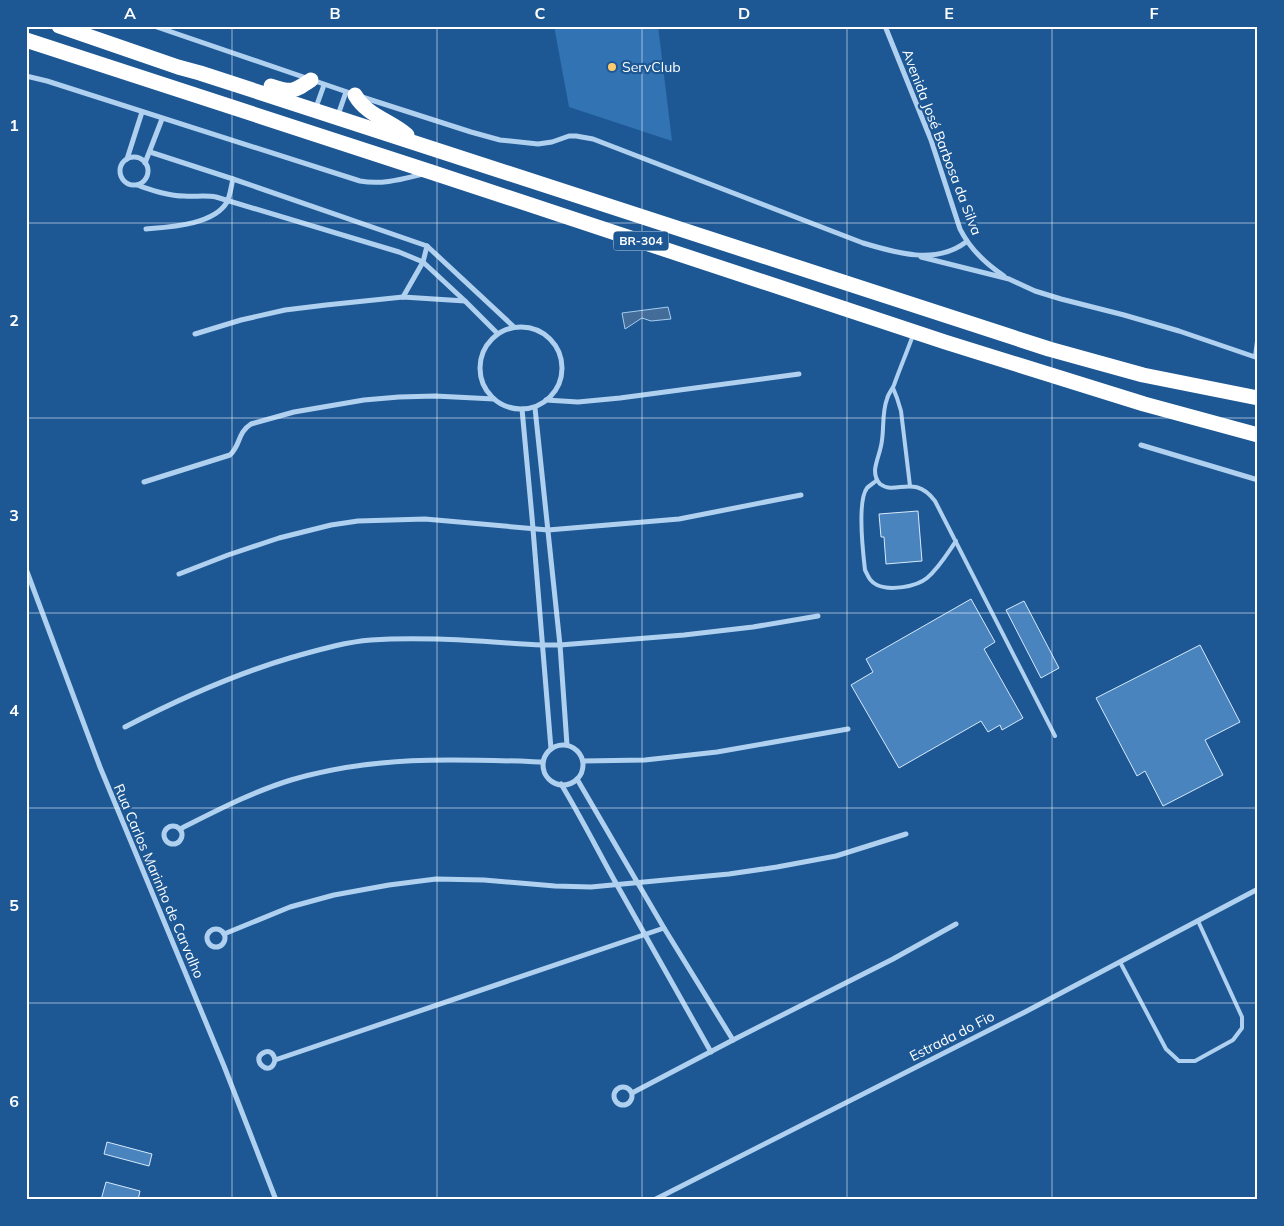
<svg xmlns="http://www.w3.org/2000/svg" width="1284" height="1226" font-family="Mulish,sans-serif">
<style>
.green{fill:#3173b3}
.water{fill:#436d98;stroke:#a3ccf1}
.building{fill:#4a84be;stroke:#d6e9fb}
.lines{fill:none;stroke-linecap:round;stroke-linejoin:round}
.lane{stroke:#b0d0ef;stroke-width:4}
.street{stroke:#b0d0ef;stroke-width:5}
.highway{stroke:#fff;stroke-width:15}
.grid{fill:none;stroke:#fff;stroke-width:1;stroke-opacity:0.55}
.poi-dot{fill:#fecc6f;stroke:#1d5895;stroke-width:2}
.labels{text-anchor:middle;stroke-width:4.5;stroke-linejoin:round;paint-order:stroke}
.shield{fill:#1d5895;stroke:#bbcddf;stroke-width:1}
.shield-label{font-size:12px;font-weight:bold;fill:#fff}
.poi-label{font-size:14px;fill:#fff;stroke:#1d5895;text-anchor:start}
.street-label{font-size:14px;fill:#fff;stroke:#1d5895}
.neatline{fill:none;stroke:#fff;stroke-width:2}
.grid-label{font-size:16px;text-anchor:middle;font-weight:bold;fill:#fff}
</style>
<rect width="100%" height="100%" fill="#1d5895"/>
<path class="green" d="M 554,26 L 658,26 L 672,141 L 569,107 Z"/>
<path class="water" d="M 668,307 L 671,319 L 651,321 L 642,318 L 625,329 L 622,313 Z"/>
<g class="building">
<path d="M 918,511 L 922,561 L 886,564 L 884,537 L 881,537 L 879,514 Z"/>
<path d="M 971,599 L 995,642 L 984,649 L 1023,718 L 1002,730 L 1000,725 L 988,732 L 981,721 L 899,768 L 851,685 L 873,672 L 866,659 Z"/>
<path d="M 1024,601 L 1059,668 L 1041,678 L 1006,610 Z"/>
<path d="M 1200,645 L 1240,722 L 1205,740 L 1223,775 L 1163,806 L 1145,771 L 1137,776 L 1096,698 Z"/>
<path d="M 107,1142 L 152,1154 L 149,1166 L 104,1154 Z"/>
<path d="M 106,1182 L 140,1191 L 138,1200 L 101,1200 Z"/>
</g>
<g class="lines">
<g class="lane">
<path d="M 913,335 C 907,352 900,368 894,385 C 892,390 888,394 887,399 C 882,412 884,427 882,440 C 881,451 876,460 875,470 C 875,476 876,480 880,484 C 896,496 914,473 935,501 L 1055,736"/>
<path d="M 1255,357 L 1258,333"/>
<path d="M 893,388 L 897,398 L 901,411 L 910,486"/>
<path d="M 877,480 C 874,483 870,485 867,488 C 857,501 863,553 865,570 C 868,576 870,582 877,585 C 890,591 916,587 927,578 C 939,568 947,554 956,541"/>
<path d="M 1120,962 L 1166,1049 L 1179,1061 L 1195,1061 L 1233,1040 L 1242,1028 L 1242,1017 L 1198,921"/>
</g>
<g class="street">
<path d="M 154,26 L 353,94"/>
<path d="M 885,26 L 931,140 L 960,229 C 970,249 986,264 1004,276"/>
<path d="M 26,76 L 47,81 L 360,181 C 383,185 402,179 423,174"/>
<path d="M 362,97 L 471,132 L 500,140 L 538,144 L 552,142 L 569,136 L 576,136 L 593,139 L 863,243 C 896,253 936,265 966,242"/>
<path d="M 315,110 L 324,85"/>
<path d="M 338,115 L 346,92"/>
<path d="M 150,152 L 233,179 L 427,246 L 514,327"/>
<circle cx="134" cy="171" r="14"/>
<path d="M 127,159 L 142,112"/>
<path d="M 145,163 L 162,119"/>
<path d="M 137,185 C 152,190 168,196 184,196 C 195,197 205,195 216,197 L 399,252 L 423,262 L 465,301 L 497,333"/>
<path d="M 146,229 C 169,227 214,225 227,202 C 230,196 231,187 233,179"/>
<path d="M 921,257 L 1009,279 L 1035,291 L 1061,299 L 1124,315 L 1179,331 L 1258,358"/>
<path d="M 403,297 L 423,262 L 427,246"/>
<circle cx="521" cy="368" r="41"/>
<path d="M 195,334 L 241,320 L 285,310 L 326,305 L 403,297 L 465,301"/>
<path d="M 546,400 L 578,402 L 620,398 L 799,374"/>
<path d="M 535,408 L 560,645 L 567,745"/>
<path d="M 522,409 L 532,517 L 551,749"/>
<path d="M 1141,445 L 1258,480"/>
<path d="M 144,482 L 230,455 C 241,445 237,433 251,424 L 294,412 L 364,400 L 399,397 L 435,396 L 494,399"/>
<path d="M 26,569 L 100,767 L 224,1066 L 276,1200"/>
<path d="M 179,574 L 228,555 L 279,538 L 331,525 L 358,521 L 425,519 L 548,530 L 679,519 L 801,495"/>
<path d="M 125,727 C 179,699 235,674 293,657 C 318,650 345,642 371,640 C 428,636 486,642 542,645 L 560,645 L 684,635 L 753,627 L 818,616"/>
<circle cx="563" cy="765" r="20"/>
<path d="M 583,761 L 645,760 L 717,752 L 848,729"/>
<path d="M 577,779 L 664,928 L 733,1040"/>
<path d="M 561,784 C 581,817 598,851 617,885 C 648,941 680,996 711,1052"/>
<circle cx="173" cy="835" r="9"/>
<path d="M 180,829 C 216,811 252,792 291,780 C 375,755 457,759 543,762"/>
<circle cx="216" cy="938" r="9"/>
<path d="M 224,934 L 290,907 L 334,895 L 389,885 L 436,879 L 484,880 L 555,886 L 591,887 L 729,874 L 777,867 L 836,856 L 906,834"/>
<path d="M 275,1060 C 274,1054 270,1049 263,1053 C 250,1060 271,1079 275,1060 L 664,928"/>
<circle cx="623" cy="1096" r="9"/>
<path d="M 632,1093 L 733,1040 L 893,959 L 956,924"/>
<path d="M 654,1200 L 1025,1012 L 1258,889"/>
</g>
<g class="highway">
<path d="M 59,26 L 178,67 L 200,73 L 1049,349 L 1143,375 L 1258,398"/>
<path d="M 26,40 L 431,172 L 945,342 L 1144,404 L 1258,435"/>
<path d="M 271,86 C 292,93 293,92 311,80"/>
<path d="M 355,95 C 367,116 390,120 407,135"/>
</g>
</g>
<path class="grid" d="M 232,26 L 232,1200M 437,26 L 437,1200M 642,26 L 642,1200M 847,26 L 847,1200M 1052,26 L 1052,1200M 26,223 L 1258,223M 26,418 L 1258,418M 26,613 L 1258,613M 26,808 L 1258,808M 26,1003 L 1258,1003"/>
<circle class="poi-dot" cx="612" cy="67" r="5"/>
<g class="labels">
<rect class="shield" x="613.5" y="231.5" width="55" height="19" rx="4"/>
<g class="shield-label">
<text x="641" y="245">BR-304</text>
</g>
<g class="poi-label">
<text x="622" y="72">ServClub</text>
</g>
<g class="street-label">
<text transform="translate(942 142) rotate(69)" y="5">Avenida José Barbosa da Silva</text>
<text transform="translate(159 881) rotate(67)" y="5">Rua Carlos Marinho de Carvalho</text>
<text transform="translate(952 1036) rotate(-27)" y="5">Estrada do Fio</text>
</g>
</g>
<rect width="1284" height="1226" fill="none" stroke="#1d5895" stroke-width="55"/>
<rect x="28" y="28" width="1228" height="1170" class="neatline"/>
<g class="grid-label">
<text x="130" y="19">A</text>
<text x="335" y="19">B</text>
<text x="540" y="19">C</text>
<text x="744" y="19">D</text>
<text x="949" y="19">E</text>
<text x="1154" y="19">F</text>
<text x="14" y="131">1</text>
<text x="14" y="326">2</text>
<text x="14" y="521">3</text>
<text x="14" y="716">4</text>
<text x="14" y="911">5</text>
<text x="14" y="1107">6</text>
</g>
</svg>
